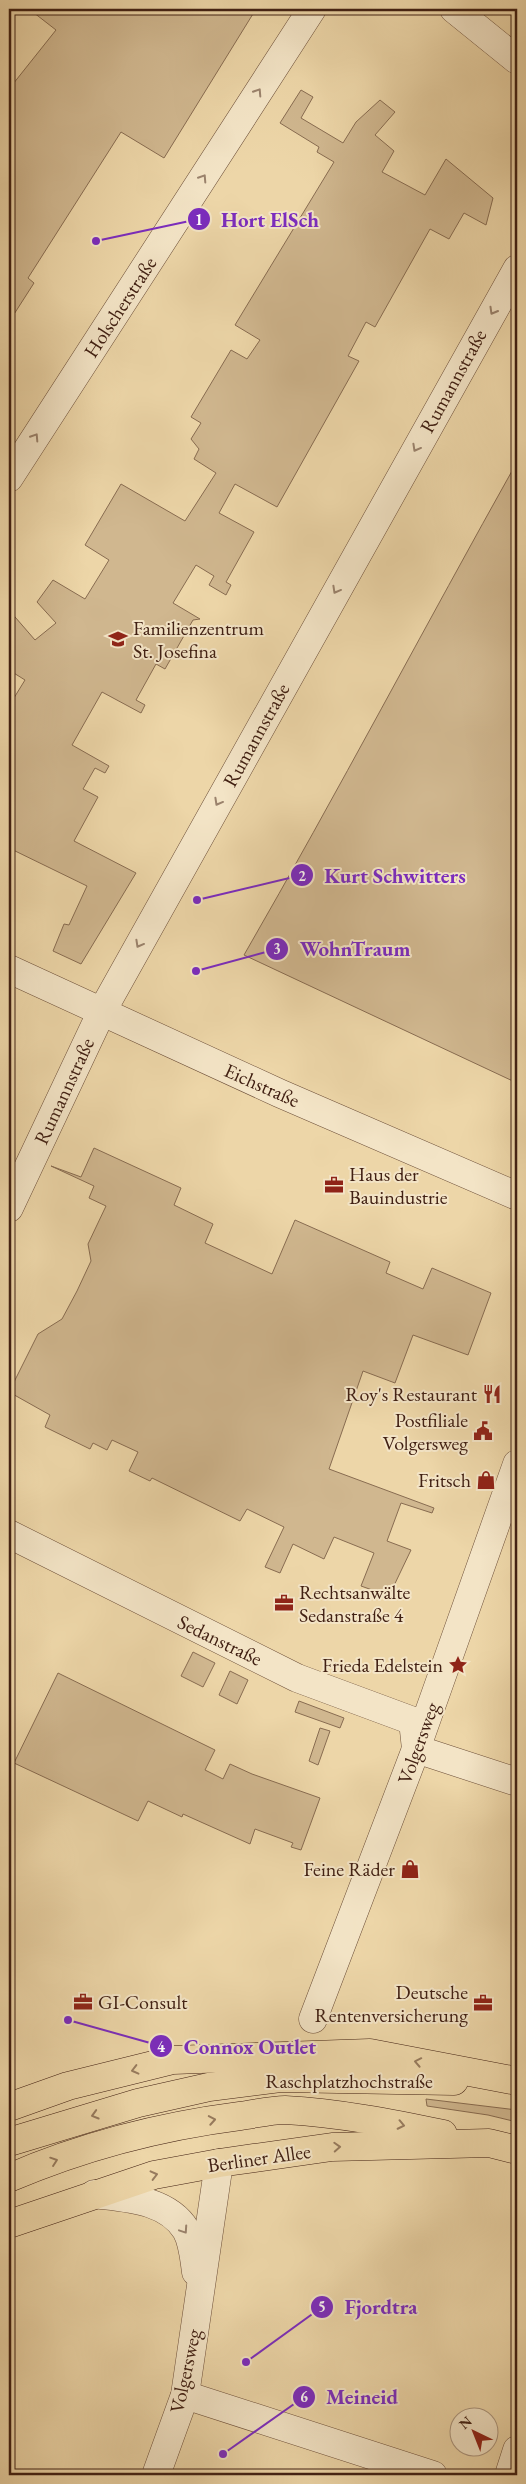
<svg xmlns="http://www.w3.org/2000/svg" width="526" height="2484" font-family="'EB Garamond',serif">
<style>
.green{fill:#d0b78f;stroke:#886c51}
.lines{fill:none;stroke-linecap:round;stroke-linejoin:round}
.minor-casing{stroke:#6c4e38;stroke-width:29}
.major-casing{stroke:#412013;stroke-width:29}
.minor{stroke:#f3e4c6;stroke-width:28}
.major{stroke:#edd6a8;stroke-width:28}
.oneway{stroke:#9a826c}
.oneway2{stroke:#977b5e}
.labels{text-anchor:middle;stroke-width:4;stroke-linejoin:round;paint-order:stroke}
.street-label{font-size:20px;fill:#412013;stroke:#f3e4c6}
.poi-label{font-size:20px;fill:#412013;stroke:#f3e4c6;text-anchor:end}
.leader{fill:none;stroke:#7b2cbf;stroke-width:2}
.callout-dot{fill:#7b2cbf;stroke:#f3e4c6;stroke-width:2}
.mark-label{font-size:15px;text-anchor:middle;font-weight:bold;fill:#fff}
.callout-label{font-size:21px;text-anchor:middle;font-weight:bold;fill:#7b2cbf;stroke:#f3e4c6;stroke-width:4;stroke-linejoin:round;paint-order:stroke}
</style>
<rect width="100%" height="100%" fill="#edd6a8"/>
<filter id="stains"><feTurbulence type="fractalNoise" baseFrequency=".004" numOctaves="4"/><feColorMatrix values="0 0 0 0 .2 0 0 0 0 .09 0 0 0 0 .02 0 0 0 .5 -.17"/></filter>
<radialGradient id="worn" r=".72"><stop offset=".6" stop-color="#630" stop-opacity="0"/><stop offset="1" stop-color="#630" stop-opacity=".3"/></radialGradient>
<g class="green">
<path d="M 29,9 L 256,9 L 164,158 L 121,132 L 28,278 L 34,283 L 9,322 L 9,241 L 14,232 L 9,229 L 9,89 L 56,30 Z"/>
<path d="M 301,90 L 313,97 L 301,118 L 343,143 L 356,122 L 380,100 L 395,112 L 375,135 L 394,151 L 382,172 L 425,195 L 446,159 L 493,198 L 486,225 L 464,213 L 449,239 L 430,229 L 375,327 L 366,322 L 348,356 L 359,361 L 277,507 L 235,484 L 219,513 L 254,532 L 226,582 L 231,585 L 226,595 L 209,585 L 214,576 L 196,565 L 173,603 L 200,619 L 193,620 L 165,669 L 156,664 L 136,700 L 145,705 L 141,713 L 102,692 L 72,745 L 109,766 L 105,773 L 95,768 L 83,789 L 98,797 L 74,841 L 136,873 L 81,964 L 53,951 L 64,924 L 69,925 L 87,886 L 9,848 L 9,706 L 25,680 L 9,670 L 9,610 L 35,640 L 56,623 L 37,602 L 53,580 L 85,599 L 109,560 L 85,545 L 121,484 L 185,521 L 216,473 L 194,459 L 199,449 L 191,439 L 201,423 L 191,417 L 231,350 L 247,359 L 260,340 L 235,325 L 334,162 L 317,152 L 319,147 L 280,123 Z"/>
<path d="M 517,462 L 517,1083 L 244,955 C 338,792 425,626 517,462 Z"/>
<path d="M 94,1148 L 181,1188 L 174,1205 L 213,1224 L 205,1243 L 272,1274 L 295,1220 L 390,1262 L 386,1273 L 423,1289 L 432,1268 L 491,1293 L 468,1355 L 413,1335 L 395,1383 L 363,1371 L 329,1469 L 434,1508 L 432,1513 L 401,1503 L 387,1541 L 411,1550 L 389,1596 L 361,1586 L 374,1553 L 334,1537 L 324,1559 L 293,1544 L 280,1573 L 265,1567 L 284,1527 L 247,1509 L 240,1521 L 152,1478 L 150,1481 L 129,1471 L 138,1452 L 112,1440 L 107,1450 L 93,1443 L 90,1449 L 45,1427 L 50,1415 L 9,1392 L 38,1334 L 62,1319 L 77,1291 L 91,1261 L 88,1244 L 106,1206 L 89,1198 L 94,1186 L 51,1166 L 81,1177 Z"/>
<path d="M 193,1652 L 215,1663 L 203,1687 L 181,1676 Z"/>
<path d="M 230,1671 L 248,1680 L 237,1704 L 219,1695 Z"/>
<path d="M 58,1673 L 215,1750 L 205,1770 L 223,1779 L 230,1764 L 252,1774 L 320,1798 L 301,1850 L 291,1847 L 293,1843 L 255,1829 L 250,1844 L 183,1814 L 182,1817 L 148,1801 L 138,1821 L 14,1763 Z"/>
<path d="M 299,1701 L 344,1718 L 340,1728 L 295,1712 Z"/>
<path d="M 320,1728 L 330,1731 L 318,1765 L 309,1761 Z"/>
<path d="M 426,2099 L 517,2110 L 517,2122 L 488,2115 L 427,2106 Z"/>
</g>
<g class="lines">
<g class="minor-casing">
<g id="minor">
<path d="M 454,9 L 517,60"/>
<path d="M 9,478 L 312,9"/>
<path d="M 9,969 L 279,1093 L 517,1196"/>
<path d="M 9,1208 L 101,1013 L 517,269"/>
<path d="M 9,1534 L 297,1678 L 413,1721 L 416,1749"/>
<path d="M 416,1749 L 517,1782"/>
<path d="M 313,2019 L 416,1749 L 517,1464"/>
<path d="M 94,2194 C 125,2198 167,2199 186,2230 C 193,2242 194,2258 196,2272"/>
<path d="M 185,2395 L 433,2475"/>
<path d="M 156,2475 L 185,2395 L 219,2163"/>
<path d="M 509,2475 L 517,2450"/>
</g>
</g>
<g class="major-casing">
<g id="major">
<path d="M 9,2107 L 68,2086 L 173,2060 L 370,2053 L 517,2081"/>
<path d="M 9,2142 L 138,2103 L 209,2087 L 280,2078 L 454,2081"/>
<path d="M 9,2178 C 81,2147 162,2126 240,2116 C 255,2114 271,2110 285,2110 C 339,2113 391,2123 443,2134"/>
<path d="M 9,2224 L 154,2175 L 219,2163 L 332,2147 L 489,2143 L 517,2150"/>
</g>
</g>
<use href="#minor" class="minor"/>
<use href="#major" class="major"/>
</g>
<defs><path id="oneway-chevron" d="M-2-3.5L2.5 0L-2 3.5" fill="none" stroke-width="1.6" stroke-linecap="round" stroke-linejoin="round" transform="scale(1.25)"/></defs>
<g class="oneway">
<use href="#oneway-chevron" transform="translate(258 92) rotate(-57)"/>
<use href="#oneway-chevron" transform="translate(203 178) rotate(-57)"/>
<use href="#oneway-chevron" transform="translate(493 311) rotate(120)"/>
<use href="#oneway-chevron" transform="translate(35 437) rotate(-57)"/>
<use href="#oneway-chevron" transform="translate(416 448) rotate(119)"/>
<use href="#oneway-chevron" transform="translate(336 590) rotate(119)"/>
<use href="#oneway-chevron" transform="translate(218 802) rotate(119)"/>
<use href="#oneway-chevron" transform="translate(139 944) rotate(119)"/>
<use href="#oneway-chevron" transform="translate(184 2230) rotate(56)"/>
</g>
<g class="oneway2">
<use href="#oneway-chevron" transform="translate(418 2062) rotate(-169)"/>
<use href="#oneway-chevron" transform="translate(135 2070) rotate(166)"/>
<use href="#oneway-chevron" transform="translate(95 2115) rotate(164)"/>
<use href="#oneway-chevron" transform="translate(212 2120) rotate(-10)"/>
<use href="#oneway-chevron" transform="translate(401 2125) rotate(12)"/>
<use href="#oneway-chevron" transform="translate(337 2147) rotate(-3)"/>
<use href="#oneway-chevron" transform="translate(54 2161) rotate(-19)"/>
<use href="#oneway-chevron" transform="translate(154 2175) rotate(-14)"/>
</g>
<defs>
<g id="school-bare" transform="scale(1.5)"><path d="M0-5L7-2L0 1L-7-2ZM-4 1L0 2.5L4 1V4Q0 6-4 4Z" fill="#8f2418" stroke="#f3e4c6" stroke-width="2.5" paint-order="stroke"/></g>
<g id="office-bare" transform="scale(1.5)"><path d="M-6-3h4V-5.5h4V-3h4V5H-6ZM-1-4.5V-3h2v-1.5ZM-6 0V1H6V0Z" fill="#8f2418" stroke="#f3e4c6" stroke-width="2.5" paint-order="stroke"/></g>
<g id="restaurant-bare" transform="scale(1.5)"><path d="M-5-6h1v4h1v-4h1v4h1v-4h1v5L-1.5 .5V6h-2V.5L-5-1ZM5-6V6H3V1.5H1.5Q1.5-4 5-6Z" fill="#8f2418" stroke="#f3e4c6" stroke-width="2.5" paint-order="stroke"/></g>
<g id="civic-bare" transform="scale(1.5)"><path d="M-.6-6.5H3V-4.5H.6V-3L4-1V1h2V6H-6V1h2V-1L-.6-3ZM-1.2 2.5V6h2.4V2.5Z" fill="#8f2418" stroke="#f3e4c6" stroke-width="2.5" paint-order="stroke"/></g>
<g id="shop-bare" transform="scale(1.5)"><path d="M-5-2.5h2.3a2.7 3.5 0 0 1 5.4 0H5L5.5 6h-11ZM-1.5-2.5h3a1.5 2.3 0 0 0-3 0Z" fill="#8f2418" stroke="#f3e4c6" stroke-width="2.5" paint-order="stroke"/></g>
<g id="sight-bare" transform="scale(1.5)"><path d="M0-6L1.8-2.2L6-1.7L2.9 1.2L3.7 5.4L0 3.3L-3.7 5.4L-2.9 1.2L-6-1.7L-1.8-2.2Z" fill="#8f2418" stroke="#f3e4c6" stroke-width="2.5" paint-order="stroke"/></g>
</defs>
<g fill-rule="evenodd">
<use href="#school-bare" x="118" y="639"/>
<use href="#office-bare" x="334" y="1185"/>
<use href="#restaurant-bare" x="492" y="1394"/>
<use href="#civic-bare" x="483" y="1431"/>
<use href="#shop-bare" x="486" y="1480"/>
<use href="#office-bare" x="284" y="1603"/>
<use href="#sight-bare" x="458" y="1665"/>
<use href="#shop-bare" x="410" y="1869"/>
<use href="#office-bare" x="83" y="2002"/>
<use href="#office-bare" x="483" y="2003"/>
</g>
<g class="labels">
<g class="street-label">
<text transform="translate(120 307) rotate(-57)" y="7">Holscherstraße</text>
<text transform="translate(453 381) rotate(-61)" y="7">Rumannstraße</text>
<text transform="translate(256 735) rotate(-61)" y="7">Rumannstraße</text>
<text transform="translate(262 1085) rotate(24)" y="7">Eichstraße</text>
<text transform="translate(64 1091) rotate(-65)" y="7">Rumannstraße</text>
<text transform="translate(220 1640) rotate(26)" y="7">Sedanstraße</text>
<text transform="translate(418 1743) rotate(-70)" y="7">Volgersweg</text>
<text x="349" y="2088">Raschplatzhochstraße</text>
<text transform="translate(259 2158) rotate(-8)" y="7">Berliner Allee</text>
<text transform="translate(185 2371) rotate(-78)" y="7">Volgersweg</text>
</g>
<g class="poi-label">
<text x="133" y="635" text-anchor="start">Familienzentrum<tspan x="133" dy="23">St. Josefina</tspan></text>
<text x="349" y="1181" text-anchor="start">Haus der<tspan x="349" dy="23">Bauindustrie</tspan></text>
<text x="477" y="1401">Roy's Restaurant</text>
<text x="468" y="1427">Postfiliale<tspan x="468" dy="23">Volgersweg</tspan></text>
<text x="471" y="1487">Fritsch</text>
<text x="299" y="1599" text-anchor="start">Rechtsanwälte<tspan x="299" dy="23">Sedanstraße 4</tspan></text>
<text x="443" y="1672">Frieda Edelstein</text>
<text x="395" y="1876">Feine Räder</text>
<text x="468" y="1999">Deutsche<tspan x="468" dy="23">Rentenversicherung</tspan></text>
<text x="98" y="2009" text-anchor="start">GI-Consult</text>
</g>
</g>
<path class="leader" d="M96 241L199 219M197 900L302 875M196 971L277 949M68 2020L161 2046M246 2362L322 2307M223 2454L304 2397"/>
<g class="callout-dot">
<circle cx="96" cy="241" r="5"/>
<circle cx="197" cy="900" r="5"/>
<circle cx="196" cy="971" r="5"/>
<circle cx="68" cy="2020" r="5"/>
<circle cx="246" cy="2362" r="5"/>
<circle cx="223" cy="2454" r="5"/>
<circle cx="199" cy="219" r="12"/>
<circle cx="302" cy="875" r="12"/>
<circle cx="277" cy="949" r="12"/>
<circle cx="161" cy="2046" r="12"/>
<circle cx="322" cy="2307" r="12"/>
<circle cx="304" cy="2397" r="12"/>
</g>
<g class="mark-label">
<text x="199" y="225">1</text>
<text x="302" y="881">2</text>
<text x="277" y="954">3</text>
<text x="161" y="2052">4</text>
<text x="322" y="2312">5</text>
<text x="304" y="2402">6</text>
</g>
<g class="callout-label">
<text x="270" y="227">Hort ElSch</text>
<text x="395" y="883">Kurt Schwitters</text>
<text x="355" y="956">WohnTraum</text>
<text x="250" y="2054">Connox Outlet</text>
<text x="381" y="2314">Fjordtra</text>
<text x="362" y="2404">Meineid</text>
</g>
<rect width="526" height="2484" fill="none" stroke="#edd6a8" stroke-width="30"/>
<rect x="10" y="10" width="506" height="2464" fill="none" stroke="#412013" stroke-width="2.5"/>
<rect x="15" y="15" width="496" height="2454" fill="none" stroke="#412013"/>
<g transform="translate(474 2432) rotate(317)"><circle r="24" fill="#f3e4c6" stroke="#ac967e"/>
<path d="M0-4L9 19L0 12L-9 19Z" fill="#8f2418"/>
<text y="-8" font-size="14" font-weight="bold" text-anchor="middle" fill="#412013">N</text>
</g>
<rect width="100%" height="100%" filter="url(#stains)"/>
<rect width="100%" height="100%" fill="url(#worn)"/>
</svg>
